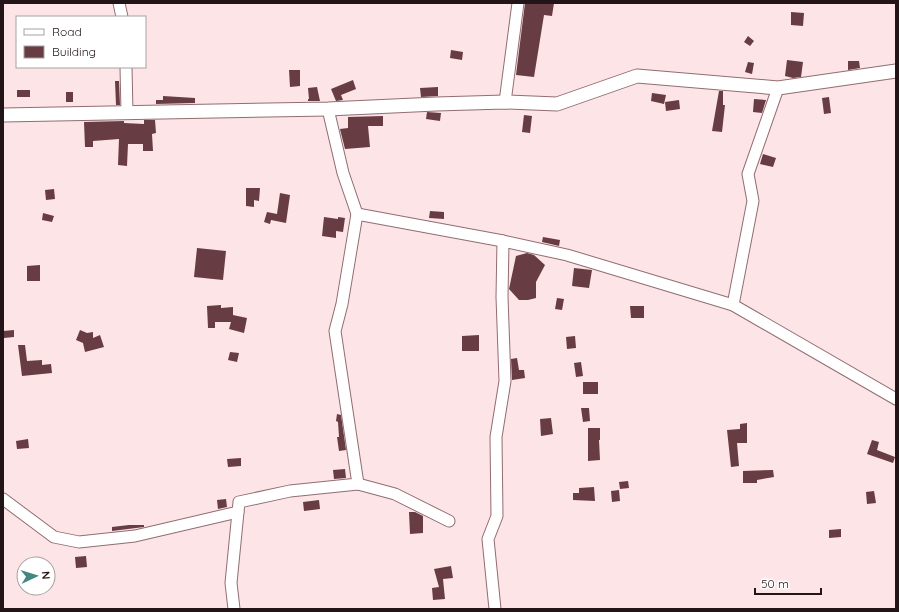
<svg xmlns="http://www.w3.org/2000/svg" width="899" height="612" font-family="Quicksand,sans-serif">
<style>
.building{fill:#673c43}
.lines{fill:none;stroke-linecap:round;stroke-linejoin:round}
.minor-casing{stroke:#916d72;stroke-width:13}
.tertiary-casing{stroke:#916d72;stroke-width:15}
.minor{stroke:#fff;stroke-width:11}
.tertiary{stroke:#fff;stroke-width:13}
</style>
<rect width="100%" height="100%" fill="#fde4e7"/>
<g class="building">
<path d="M 525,3 L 554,3 L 552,16 L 544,15 L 534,77 L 516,75 Z"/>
<path d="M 791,12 L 804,13 L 803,26 L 791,25 Z"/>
<path d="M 748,36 L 754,41 L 750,46 L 744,42 Z"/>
<path d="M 451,50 L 463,52 L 462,60 L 450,58 Z"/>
<path d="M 787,60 L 803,62 L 801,77 L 793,78 L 785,76 Z"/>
<path d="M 848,61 L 859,61 L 860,68 L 848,70 Z"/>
<path d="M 748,62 L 754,63 L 752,74 L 745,72 Z"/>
<path d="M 289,70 L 300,70 L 300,86 L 290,87 Z"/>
<path d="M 353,80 L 356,89 L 341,95 L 343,100 L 336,101 L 331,89 Z"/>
<path d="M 115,81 L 119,81 L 120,105 L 116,105 Z"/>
<path d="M 317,87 L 320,101 L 308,101 L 308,99 L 309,99 L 308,88 Z"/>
<path d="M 438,87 L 438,96 L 421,97 L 420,88 Z"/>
<rect x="17" y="90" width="13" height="7"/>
<path d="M 719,91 L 723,91 L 723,105 L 725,105 L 722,132 L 712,131 Z"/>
<rect x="66" y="92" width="7" height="10"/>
<path d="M 652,93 L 666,95 L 664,104 L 651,101 Z"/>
<path d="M 163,96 L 195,98 L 195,103 L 156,104 L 156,100 L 163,100 Z"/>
<path d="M 829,97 L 831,113 L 824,114 L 822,98 Z"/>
<path d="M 754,99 L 766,100 L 762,113 L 753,112 Z"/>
<path d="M 679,100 L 680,109 L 666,111 L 665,102 Z"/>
<path d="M 427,112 L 441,113 L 440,121 L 426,119 Z"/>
<path d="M 524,115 L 532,116 L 530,133 L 522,132 Z"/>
<path d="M 383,116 L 383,126 L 368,126 L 370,147 L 345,149 L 340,129 L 348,128 L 348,117 Z"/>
<path d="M 144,120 L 155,120 L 156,133 L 152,134 L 153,151 L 143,151 L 143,144 L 128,144 L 127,166 L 118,165 L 119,139 L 93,141 L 93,147 L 85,147 L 84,122 L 124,121 L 124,123 L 144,124 Z"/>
<path d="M 763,154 L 776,158 L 773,167 L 760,164 Z"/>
<path d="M 246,188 L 260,188 L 259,201 L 254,200 L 254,207 L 246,206 Z"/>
<path d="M 54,189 L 55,199 L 46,200 L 45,190 Z"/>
<path d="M 280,193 L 290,195 L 286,223 L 271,220 L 270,224 L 264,222 L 267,212 L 277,214 Z"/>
<path d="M 430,211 L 444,212 L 444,219 L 429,218 Z"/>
<path d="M 43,213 L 54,216 L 52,222 L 42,220 Z"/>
<path d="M 324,217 L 338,219 L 338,217 L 345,218 L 343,232 L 336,231 L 336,238 L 322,236 Z"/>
<path d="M 543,237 L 560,240 L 559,246 L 542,242 Z"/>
<path d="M 197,248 L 226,251 L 223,280 L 194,277 Z"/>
<path d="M 527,253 L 534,255 L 545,265 L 536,282 L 536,298 L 528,300 L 519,300 L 509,289 L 516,256 Z"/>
<path d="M 40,265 L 40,281 L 27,281 L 27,266 Z"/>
<path d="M 574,268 L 592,270 L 589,288 L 572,286 Z"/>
<path d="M 557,298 L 564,299 L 562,310 L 555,309 Z"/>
<path d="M 221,305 L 221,308 L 233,307 L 233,315 L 247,318 L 244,333 L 229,329 L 231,322 L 215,322 L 215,328 L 208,328 L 207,306 Z"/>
<path d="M 630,306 L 644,306 L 644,318 L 631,318 Z"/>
<path d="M 14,330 L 14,337 L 4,338 L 3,331 Z"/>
<path d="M 80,330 L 87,333 L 93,332 L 93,338 L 100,335 L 104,347 L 85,352 L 83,343 L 76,340 Z"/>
<path d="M 479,335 L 479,351 L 462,351 L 462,336 Z"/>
<path d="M 575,336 L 576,348 L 567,349 L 566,337 Z"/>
<path d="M 18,345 L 25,345 L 27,361 L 42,360 L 42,365 L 51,364 L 52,373 L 22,376 Z"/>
<path d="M 230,352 L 239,353 L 237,362 L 228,360 Z"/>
<path d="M 517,358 L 519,370 L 524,370 L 525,378 L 512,380 L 511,359 Z"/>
<path d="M 581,362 L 583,376 L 576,377 L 574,363 Z"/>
<rect x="583" y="382" width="15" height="12"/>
<path d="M 581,408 L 589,408 L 590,421 L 583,422 Z"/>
<path d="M 337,414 L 341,415 L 346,450 L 339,451 L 337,437 L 339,437 L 338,422 L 336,421 Z"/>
<path d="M 551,418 L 553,434 L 541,436 L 540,419 Z"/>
<path d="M 747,423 L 747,443 L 737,443 L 739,466 L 731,467 L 727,430 L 740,429 L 740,424 Z"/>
<path d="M 588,428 L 600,428 L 600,440 L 599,440 L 600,460 L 588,461 Z"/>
<path d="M 28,439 L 29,448 L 17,449 L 16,441 Z"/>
<path d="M 872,440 L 879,442 L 877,450 L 895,457 L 893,463 L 867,454 Z"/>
<path d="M 241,458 L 241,466 L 228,467 L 227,459 Z"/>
<path d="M 345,469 L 346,478 L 334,479 L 333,470 Z"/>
<path d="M 773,470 L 774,477 L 757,480 L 757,483 L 743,483 L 743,471 Z"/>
<path d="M 628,481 L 629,488 L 620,489 L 619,482 Z"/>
<path d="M 594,487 L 595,501 L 573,500 L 573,493 L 579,493 L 579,488 Z"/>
<path d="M 619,490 L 620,501 L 612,502 L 611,491 Z"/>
<path d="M 874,491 L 876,503 L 867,504 L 866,492 Z"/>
<path d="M 226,499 L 227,507 L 218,509 L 217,500 Z"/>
<path d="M 319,500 L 320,509 L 304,511 L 303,502 Z"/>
<path d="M 409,512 L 415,512 L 423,516 L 423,533 L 410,534 Z"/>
<path d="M 129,525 L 144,525 L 144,527 L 112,531 L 112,527 Z"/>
<path d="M 841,529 L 841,537 L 829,538 L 829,530 Z"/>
<path d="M 86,556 L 87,567 L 76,568 L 75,557 Z"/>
<path d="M 451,566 L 453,578 L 443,579 L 445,599 L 433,600 L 432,588 L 439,587 L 434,569 Z"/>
</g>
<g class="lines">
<g class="minor-casing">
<g id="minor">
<path d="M 119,3 L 122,17"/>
<path d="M 126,67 L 127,113"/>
<path d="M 505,102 L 518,3"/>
<path d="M 328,109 L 343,173 L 357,214"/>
<path d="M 503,241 L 567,255 L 733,305 L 896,399"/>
<path d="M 733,305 L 753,201 L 748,174 L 778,88"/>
<path d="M 358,484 L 395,494 L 449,521"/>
<path d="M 3,499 L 54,537 L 79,542 L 135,536 L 238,512"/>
<path d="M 234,609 L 231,583 L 239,502 L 290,491 L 358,484 L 335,331 L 342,304 L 357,214 L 503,241 L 502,297 L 505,381 L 496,437 L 497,516 L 488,539 L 495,609"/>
</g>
</g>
<g class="tertiary-casing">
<path id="tertiary" d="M 3,115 L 328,109 L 436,104 L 505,102 L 557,104 L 637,76 L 778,88 L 896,71"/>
</g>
<use href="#minor" class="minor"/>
<use href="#tertiary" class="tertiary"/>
</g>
<rect width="899" height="612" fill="none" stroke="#231517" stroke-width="8"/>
<rect x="16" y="16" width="130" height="52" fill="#ffffff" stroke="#a7a1a2"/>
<rect x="24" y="29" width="20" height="6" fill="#ffffff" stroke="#a7a1a2"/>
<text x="52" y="36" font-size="12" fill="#231517">Road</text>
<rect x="24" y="46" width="20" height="12" fill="#673c43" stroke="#a7a1a2"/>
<text x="52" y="56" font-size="12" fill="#231517">Building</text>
<g transform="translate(36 576) rotate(86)"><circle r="19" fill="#ffffff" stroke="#a7a1a2"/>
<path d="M0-3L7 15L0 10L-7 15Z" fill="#428881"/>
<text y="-6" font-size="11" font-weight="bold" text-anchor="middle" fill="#231517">N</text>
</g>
<path d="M755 588v6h66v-6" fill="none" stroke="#231517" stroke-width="2"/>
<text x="761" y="588" font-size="12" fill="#231517" stroke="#ffffff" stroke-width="3" paint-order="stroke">50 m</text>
</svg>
